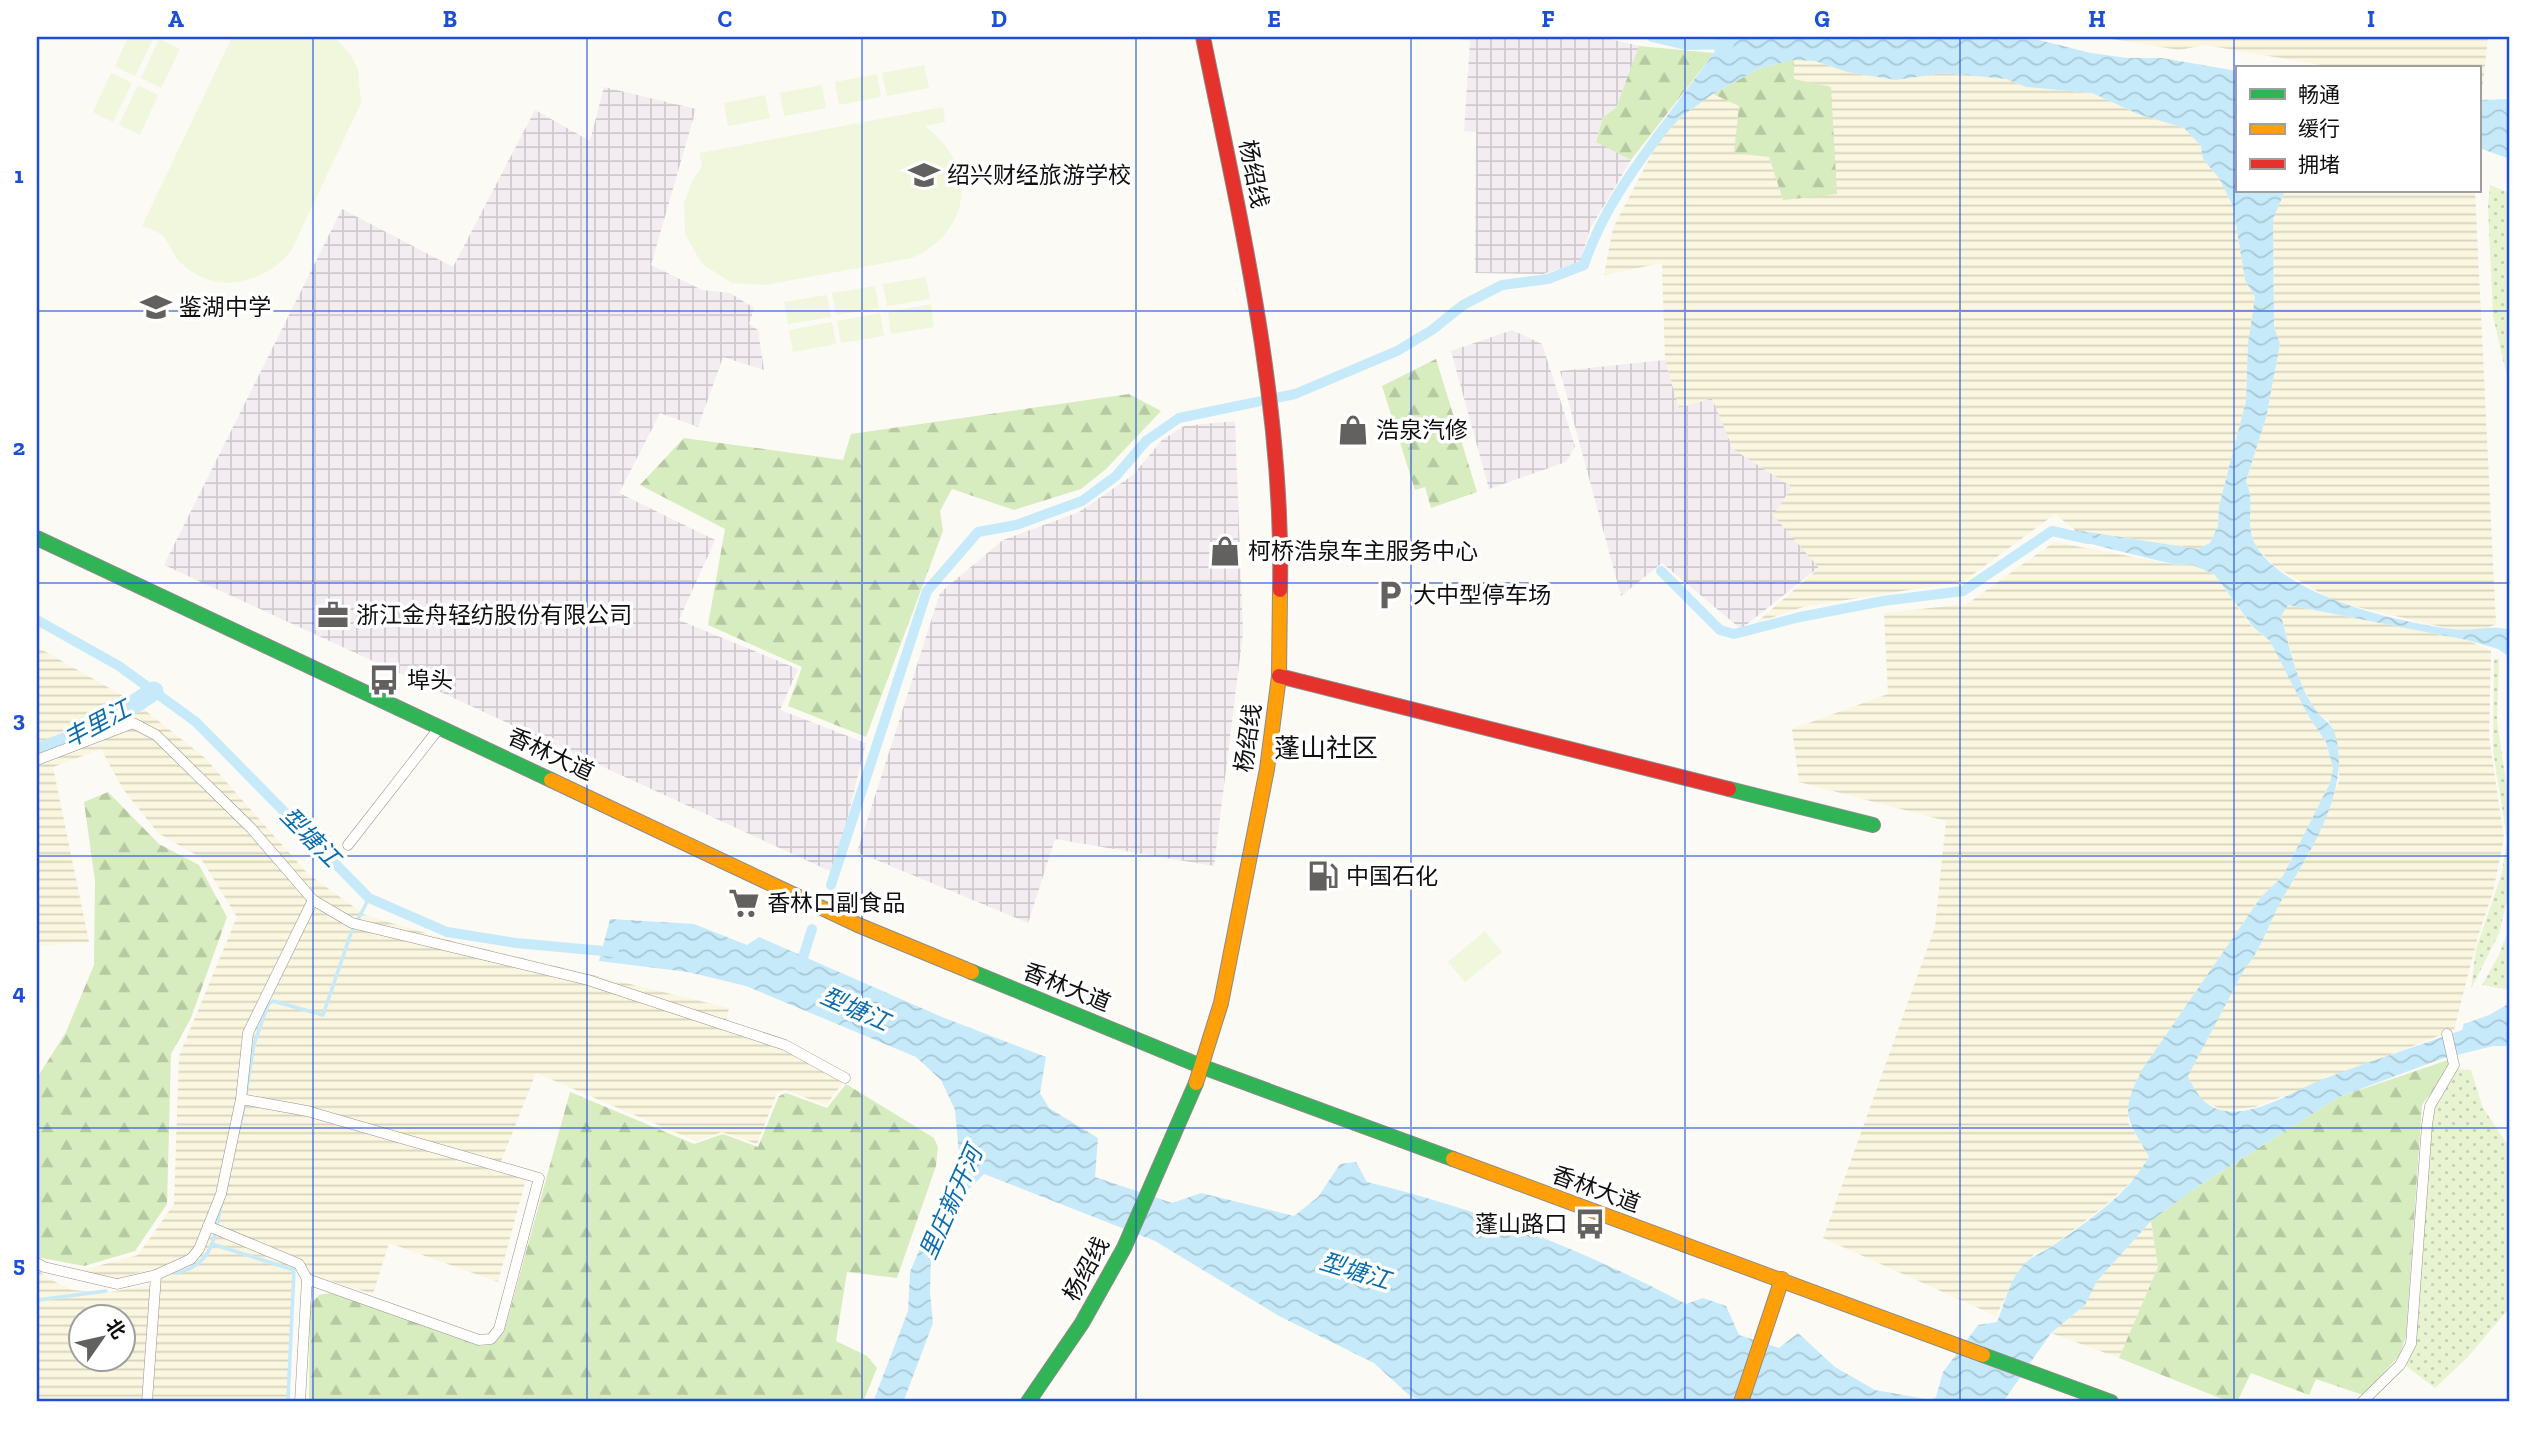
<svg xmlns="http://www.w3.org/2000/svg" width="2547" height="1439" font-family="'Zilla Slab','Noto Sans SC',serif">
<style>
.industrial{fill:url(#industrial-grid)}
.farmland{fill:url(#farmland-rules);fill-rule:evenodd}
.grass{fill:url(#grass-dots)}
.forest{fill:url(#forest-firs)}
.pitch{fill:#f0f7dc}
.water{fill:url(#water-waves)}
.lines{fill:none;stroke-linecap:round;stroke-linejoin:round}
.stream{stroke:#c6eafa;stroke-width:3.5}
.canal{stroke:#c6eafa;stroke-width:10}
.river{stroke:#c6eafa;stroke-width:19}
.street-casing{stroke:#969592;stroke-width:11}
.fast-casing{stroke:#8c8b89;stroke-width:16}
.slow-casing{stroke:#8c8b89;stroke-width:16}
.jam-casing{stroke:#8c8b89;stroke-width:16}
.street{stroke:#fffefd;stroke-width:10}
.fast{stroke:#30b455;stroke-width:14}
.slow{stroke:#ff9f0a;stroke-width:14}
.jam{stroke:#e5322d;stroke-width:14}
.grid{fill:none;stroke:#1d4ed8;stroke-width:2;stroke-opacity:0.55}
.labels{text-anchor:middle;stroke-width:7;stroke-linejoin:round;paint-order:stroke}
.street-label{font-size:23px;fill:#0f0f0f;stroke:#fff}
.poi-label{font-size:23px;fill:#0f0f0f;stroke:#fff;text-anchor:start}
.water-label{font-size:24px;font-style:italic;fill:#0b6dae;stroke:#fff}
.quarter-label{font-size:26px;fill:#0f0f0f;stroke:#fff}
.neatline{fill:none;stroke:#1d4ed8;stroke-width:2.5}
.grid-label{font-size:23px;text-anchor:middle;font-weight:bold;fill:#1d4ed8}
</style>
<defs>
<pattern id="industrial-grid" width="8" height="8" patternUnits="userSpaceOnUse" patternTransform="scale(1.75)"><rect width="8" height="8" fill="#f3edf1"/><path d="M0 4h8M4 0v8" fill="none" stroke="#cfcacd"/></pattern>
<pattern id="farmland-rules" width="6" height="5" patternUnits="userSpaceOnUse" patternTransform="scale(1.75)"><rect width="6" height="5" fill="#faf6df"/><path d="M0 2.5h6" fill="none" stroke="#d5d2be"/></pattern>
<pattern id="grass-dots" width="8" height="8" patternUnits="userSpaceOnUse" patternTransform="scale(1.75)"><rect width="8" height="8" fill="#e7f3d1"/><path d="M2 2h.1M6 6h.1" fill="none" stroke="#c5cfb2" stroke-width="1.8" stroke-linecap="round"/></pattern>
<pattern id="forest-firs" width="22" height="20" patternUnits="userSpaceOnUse" patternTransform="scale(1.75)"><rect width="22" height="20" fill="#d7ecbf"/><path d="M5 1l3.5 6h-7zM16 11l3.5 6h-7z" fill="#b7c9a3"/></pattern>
<pattern id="water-waves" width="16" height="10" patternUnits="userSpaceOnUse" patternTransform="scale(1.75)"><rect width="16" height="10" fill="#c6eafa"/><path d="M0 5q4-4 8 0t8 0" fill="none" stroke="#a9c8d5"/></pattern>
</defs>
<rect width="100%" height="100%" fill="#fcfaf4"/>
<g class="industrial">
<path d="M 1454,37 L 1602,37 L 1639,46 L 1616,108 L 1603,117 L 1596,141 L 1631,160 L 1590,229 L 1580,262 L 1543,274 L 1475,273 L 1476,132 L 1464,131 L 1470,41 Z"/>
<path d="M 604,87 L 696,109 L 651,265 L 702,290 L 730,293 L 754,308 L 749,324 L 758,330 L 764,370 L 723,357 L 698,427 L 660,413 L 619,493 L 715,540 L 679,620 L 798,669 L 780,710 L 866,743 L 834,873 L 164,565 L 342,209 L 453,267 L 535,110 L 590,141 Z"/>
<path d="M 1512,330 L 1542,344 L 1575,446 L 1566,462 L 1489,489 L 1451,351 Z"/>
<path d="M 1665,360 L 1679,408 L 1712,398 L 1733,449 L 1792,487 L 1774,515 L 1819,567 L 1741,629 L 1662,563 L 1621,596 L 1560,371 Z"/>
<path d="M 1235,421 L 1243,633 L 1214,866 L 1055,839 L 1028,923 L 857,852 L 940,593 L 1003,540 L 1079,512 L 1133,475 L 1162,440 L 1184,426 Z"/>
</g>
<g class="farmland">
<path d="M 2100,37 L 2488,37 L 2482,93 L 2479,93 L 2479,68 L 2338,68 L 2205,45 L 2179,50 Z"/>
<path d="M 1794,60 L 1815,61 L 1847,72 L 1896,80 L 1943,73 L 2006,79 L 2026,87 L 2092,93 L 2138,114 L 2184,128 L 2201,146 L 2203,159 L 2219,178 L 2233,206 L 2245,280 L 2255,297 L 2248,343 L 2246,401 L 2219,506 L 2218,526 L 2210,543 L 2198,549 L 2075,530 L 2055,514 L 1964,581 L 1803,607 L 1756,623 L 1819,568 L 1773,515 L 1792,487 L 1733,449 L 1712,398 L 1679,408 L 1665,360 L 1662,263 L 1604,275 L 1613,228 L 1658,142 L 1682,116 L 1713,94 L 1739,106 L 1769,157 L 1783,200 Z"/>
<path d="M 2285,191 L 2475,191 L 2496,624 L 2480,631 L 2451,629 L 2336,602 L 2274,566 L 2255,545 L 2248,525 L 2250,490 L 2246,482 L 2266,418 L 2280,344 L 2274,327 L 2273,219 Z"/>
<path d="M 2054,542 L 2176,565 L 2190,564 L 2214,574 L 2252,627 L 2270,641 L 2282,660 L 2309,717 L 2326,742 L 2333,768 L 2330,783 L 2283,876 L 2261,897 L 2143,1068 L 2127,1121 L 2149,1156 L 2140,1174 L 2102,1208 L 2048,1249 L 2034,1254 L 2018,1271 L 1996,1316 L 1823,1238 L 1935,927 L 1946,821 L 1799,782 L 1792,729 L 1888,694 L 1884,613 L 1967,604 Z"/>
<path d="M 2288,605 L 2467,640 L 2491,651 L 2489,737 L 2504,838 L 2493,892 L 2478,936 L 2454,1030 L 2255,1107 L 2225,1111 L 2207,1103 L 2196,1094 L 2188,1076 L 2246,965 L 2258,950 L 2279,904 L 2309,854 L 2340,779 L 2329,721 L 2316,712 L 2298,677 L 2281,615 Z"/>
<path d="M 37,647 L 136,703 L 205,758 L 308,874 L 365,915 L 452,941 L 729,1008 L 724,1030 L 783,1050 L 844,1081 L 826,1105 L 785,1090 L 777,1093 L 757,1144 L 722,1132 L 696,1141 L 536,1073 L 498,1169 L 526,1179 L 498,1282 L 389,1243 L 373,1294 L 293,1269 L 287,1402 L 149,1401 L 161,1278 L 152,1269 L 114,1279 L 79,1271 L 138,1255 L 174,1204 L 179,1056 L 237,917 L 200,857 L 158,833 L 123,789 L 101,749 L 53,767 L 89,942 L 37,946 Z"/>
<path d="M 2151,1221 L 2158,1267 L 2119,1358 L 2051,1333 L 2085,1305 L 2097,1281 Z"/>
<path d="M 37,1266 L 45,1277 L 72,1290 L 104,1293 L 150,1285 L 142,1402 L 37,1402 ZM 80,1316 L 122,1316 L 122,1358 L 80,1358 Z"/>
</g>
<g class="grass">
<path d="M 2490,185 L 2510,193 L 2510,390 L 2493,316 L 2488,206 Z"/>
<path d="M 2494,659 L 2499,659 L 2497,721 L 2510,810 L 2510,888 L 2499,933 L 2471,989 L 2476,949 L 2502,873 L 2507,839 L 2493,750 Z"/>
<path d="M 2510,925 L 2510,990 L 2482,985 L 2499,955 Z"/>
<path d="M 2457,1069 L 2471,1070 L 2483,1108 L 2510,1148 L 2510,1307 L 2467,1358 L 2435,1388 L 2406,1366 L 2416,1333 L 2432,1111 Z"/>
</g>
<g class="forest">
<path d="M 1639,46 L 1714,53 L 1631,160 L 1596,142 L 1603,117 L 1616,108 Z"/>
<path d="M 1794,60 L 1794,79 L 1831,87 L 1837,194 L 1783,200 L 1769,157 L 1734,153 L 1739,106 L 1713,94 L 1760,68 Z"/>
<path d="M 1436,359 L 1477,492 L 1431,508 L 1425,487 L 1415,490 L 1382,386 Z"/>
<path d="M 1129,394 L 1161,411 L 1106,469 L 1081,489 L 1014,510 L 952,489 L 940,511 L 943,531 L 866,737 L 788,706 L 802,667 L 708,625 L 725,529 L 640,485 L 684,438 L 843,460 L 851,434 Z"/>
<path d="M 108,792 L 159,844 L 199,865 L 227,917 L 191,1018 L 171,1054 L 167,1204 L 135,1251 L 84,1266 L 37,1257 L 37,1078 L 66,1032 L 94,965 L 95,881 L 84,802 Z"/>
<path d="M 2448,1060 L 2451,1066 L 2422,1105 L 2406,1336 L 2400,1355 L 2363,1395 L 2316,1379 L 2309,1395 L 2251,1373 L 2237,1402 L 2230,1402 L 2119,1358 L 2158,1267 L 2151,1221 L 2197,1187 L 2339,1097 Z"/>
<path d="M 846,1084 L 934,1138 L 938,1147 L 936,1166 L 897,1278 L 847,1272 L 836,1341 L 867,1356 L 877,1368 L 863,1402 L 309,1402 L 310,1304 L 319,1295 L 331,1293 L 481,1346 L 494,1344 L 504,1332 L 570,1092 L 694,1144 L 723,1134 L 758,1147 L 779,1096 L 786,1093 L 827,1108 Z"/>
</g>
<g class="pitch">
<path d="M 128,37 L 154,37 L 135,76 L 115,66 Z"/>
<path d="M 232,37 L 335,37 L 351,56 L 358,69 L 361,103 L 291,251 C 263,285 214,296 180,262 C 172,255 169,241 162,235 C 157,231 148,228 142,226 Z"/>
<path d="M 159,39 L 180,49 L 161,88 L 141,78 Z"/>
<path d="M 924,65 L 929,88 L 887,96 L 882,73 Z"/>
<path d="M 111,73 L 132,83 L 113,122 L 93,112 Z"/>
<path d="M 877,74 L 881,97 L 839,105 L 835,82 Z"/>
<path d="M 138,85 L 158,95 L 140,135 L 119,125 Z"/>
<path d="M 822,85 L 826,108 L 784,116 L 780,93 Z"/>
<path d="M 765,95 L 770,118 L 728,126 L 724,103 Z"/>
<path d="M 943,107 L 945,122 L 925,126 C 978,166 973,230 912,258 L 765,285 L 732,283 L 702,264 L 685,234 L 684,203 L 693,179 L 702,167 L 700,153 Z"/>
<path d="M 926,277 L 930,299 L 887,306 L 883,284 Z"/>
<path d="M 875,286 L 879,308 L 836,315 L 832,293 Z"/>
<path d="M 827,295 L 831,317 L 788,324 L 784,302 Z"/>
<path d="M 931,304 L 934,327 L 891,334 L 888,312 Z"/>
<path d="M 880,313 L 884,336 L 841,343 L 837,321 Z"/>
<path d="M 832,322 L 836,344 L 793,352 L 789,330 Z"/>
<path d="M 1485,931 L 1502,952 L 1465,982 L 1448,962 Z"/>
</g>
<g class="water">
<path d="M 1721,37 L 1945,37 L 2039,40 L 2091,53 L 2128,58 L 2162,58 L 2237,71 L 2237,191 L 2285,191 L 2273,219 L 2274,327 L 2280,344 L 2266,418 L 2246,481 C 2256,501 2244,523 2255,544 C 2284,596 2397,622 2452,629 C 2471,632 2493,624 2510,630 L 2510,657 L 2498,649 L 2467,640 L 2288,605 L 2281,616 C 2290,647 2296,684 2316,710 C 2322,720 2331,722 2335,734 C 2352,790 2308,855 2281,901 C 2273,915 2256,960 2246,966 L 2188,1076 C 2195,1092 2205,1108 2225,1111 C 2256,1116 2293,1091 2321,1080 C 2367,1062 2415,1047 2462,1030 L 2464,1024 L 2489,1015 L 2510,1003 L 2510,1046 L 2493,1046 L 2441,1059 L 2339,1097 L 2197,1187 L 2151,1221 L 2097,1281 L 2085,1305 L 2051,1333 L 2003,1402 L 1429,1402 L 1410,1396 L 1374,1363 L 1279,1316 L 1155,1241 L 984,1174 L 961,1197 L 931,1256 L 930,1292 L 933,1323 L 904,1400 L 903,1402 L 873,1402 L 908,1311 L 910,1272 L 959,1155 L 955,1110 L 941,1080 L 916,1057 L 746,986 L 688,972 L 599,961 L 610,919 L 694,924 L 747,945 L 759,937 L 942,1017 L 1046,1057 L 1040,1093 L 1049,1108 L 1098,1138 L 1095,1177 L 1172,1203 L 1201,1193 L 1294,1216 L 1318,1197 L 1340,1164 L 1356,1162 L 1367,1182 C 1479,1209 1584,1250 1686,1304 L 1703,1298 L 1726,1306 L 1739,1335 L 1779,1348 L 1798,1333 L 1835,1367 L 1875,1390 L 1931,1400 L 1936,1397 L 1943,1372 L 1978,1325 L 1997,1322 C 2004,1305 2009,1282 2021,1268 C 2030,1256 2040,1254 2051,1247 C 2085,1223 2130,1194 2149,1156 C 2125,1117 2120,1112 2143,1068 L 2261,897 L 2283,876 L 2330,783 L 2333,768 L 2326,742 L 2309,717 L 2270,641 L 2253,627 L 2214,574 L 2190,564 L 2176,565 L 2075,540 L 2075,530 L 2198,549 L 2210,543 L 2218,526 L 2219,506 L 2246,401 L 2248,343 L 2255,297 L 2245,280 L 2233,206 L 2219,178 L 2203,159 L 2201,146 L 2184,128 L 2138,114 L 2092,93 L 2026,87 L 2006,79 L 1943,73 L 1896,80 L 1847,72 L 1815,61 L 1794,60 L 1760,68 L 1713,94 L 1682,116 L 1658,142 L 1652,136 L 1714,53 L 1716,40 Z"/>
<path d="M 2510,99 L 2510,159 L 2479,148 L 2479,100 Z"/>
</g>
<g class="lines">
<g class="stream">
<path d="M 246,1095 L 254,1044 L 268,1005 L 273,1001 L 323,1015 L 351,933 L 369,898"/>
<path d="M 239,1129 L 245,1103"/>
<path d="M 212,1244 L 294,1270 L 288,1402"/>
<path d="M 176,1273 C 214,1265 214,1237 221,1205"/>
<path d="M 37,1300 L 106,1291"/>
</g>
<g class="canal">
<path d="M 1652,37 L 1686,45 L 1729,44"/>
<path d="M 1661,571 L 1720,630 L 1734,634 L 1800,617 L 1883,601 L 1963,591 L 2052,531 L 2088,539"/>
<path d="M 37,620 L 119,666 L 196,722 L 369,898 L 447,932 L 516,943 L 614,952"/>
<path d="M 831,885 L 927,591 L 978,532 L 1016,525 L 1082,501 L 1116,476 L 1146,441 L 1179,418 L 1295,394 L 1397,351 L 1432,330 L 1463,305 L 1502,285 L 1548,279 L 1584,265 C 1601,214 1631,172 1664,128"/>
<path d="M 800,967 L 812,929"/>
</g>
<path class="river" d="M 37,753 L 93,731 L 154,691"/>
<g class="street-casing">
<g id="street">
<path d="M 37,760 L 133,723 L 156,735 L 251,828 L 313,900 L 352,923 L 588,980 L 785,1045 L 845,1078"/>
<path d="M 348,845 L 440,727"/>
<path d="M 241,1099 L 307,1111 L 539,1178 L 499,1329 L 491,1339 L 479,1340 L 307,1279 L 300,1402"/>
<path d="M 208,1226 L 299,1264 L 307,1279"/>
<path d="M 37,1263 L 44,1267 L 117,1284 L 156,1275 L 191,1259 L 199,1249 L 221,1194 L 241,1099 L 248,1033 L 313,900"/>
<path d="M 147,1402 L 156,1275"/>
<path d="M 2362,1402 L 2400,1365 L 2411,1344 L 2427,1125 L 2430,1106 L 2454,1065 L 2447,1034"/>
</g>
</g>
<g class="fast-casing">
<g id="fast">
<path d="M 37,538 L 551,780"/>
<path d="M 1729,789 L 1873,825"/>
<path d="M 972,972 L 1203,1067 L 1453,1159"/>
<path d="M 1983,1355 L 2111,1402"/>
<path d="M 1028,1402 L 1082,1323 L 1124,1248 L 1196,1083"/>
</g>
</g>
<g class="slow-casing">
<g id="slow">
<path d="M 551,780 L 858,925 L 972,972"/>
<path d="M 1196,1083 L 1221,1003 L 1267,769 L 1279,676 L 1280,590"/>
<path d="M 1453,1159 L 1983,1355"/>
<path d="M 1741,1402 L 1782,1279"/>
</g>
</g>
<g class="jam-casing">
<g id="jam">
<path d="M 1203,37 C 1240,219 1284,403 1280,590"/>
<path d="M 1279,676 L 1729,789"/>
</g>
</g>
<use href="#street" class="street"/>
<use href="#fast" class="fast"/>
<use href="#slow" class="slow"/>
<use href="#jam" class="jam"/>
</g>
<path class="grid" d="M 313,37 L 313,1402M 587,37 L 587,1402M 862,37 L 862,1402M 1136,37 L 1136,1402M 1411,37 L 1411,1402M 1685,37 L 1685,1402M 1960,37 L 1960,1402M 2234,37 L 2234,1402M 37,311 L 2510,311M 37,583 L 2510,583M 37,856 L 2510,856M 37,1128 L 2510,1128"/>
<defs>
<g id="school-bare" transform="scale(2.415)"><path d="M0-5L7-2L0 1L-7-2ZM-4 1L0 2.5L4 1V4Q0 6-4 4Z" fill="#62615f" stroke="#fff" stroke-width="2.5" paint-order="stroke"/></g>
<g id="shop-bare" transform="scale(2.415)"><path d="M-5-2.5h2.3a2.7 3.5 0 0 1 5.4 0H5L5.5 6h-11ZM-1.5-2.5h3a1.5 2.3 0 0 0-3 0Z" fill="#62615f" stroke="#fff" stroke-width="2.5" paint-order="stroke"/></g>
<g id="parking-bare" transform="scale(2.415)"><path d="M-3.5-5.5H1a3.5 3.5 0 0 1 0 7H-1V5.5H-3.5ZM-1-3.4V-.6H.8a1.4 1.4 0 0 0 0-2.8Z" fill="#62615f" stroke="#fff" stroke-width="2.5" paint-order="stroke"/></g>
<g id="office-bare" transform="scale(2.415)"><path d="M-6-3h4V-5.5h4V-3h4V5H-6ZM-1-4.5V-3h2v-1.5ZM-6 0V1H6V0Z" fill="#62615f" stroke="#fff" stroke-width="2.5" paint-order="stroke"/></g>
<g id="bus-bare" transform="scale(2.415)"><path d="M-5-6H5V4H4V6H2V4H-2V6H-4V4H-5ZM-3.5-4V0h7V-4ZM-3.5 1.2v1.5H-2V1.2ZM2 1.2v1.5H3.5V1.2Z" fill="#62615f" stroke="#fff" stroke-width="2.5" paint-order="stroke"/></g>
<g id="fuel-bare" transform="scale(2.415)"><path d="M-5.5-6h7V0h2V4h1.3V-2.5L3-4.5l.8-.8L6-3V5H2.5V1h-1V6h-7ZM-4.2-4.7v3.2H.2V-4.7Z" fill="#62615f" stroke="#fff" stroke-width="2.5" paint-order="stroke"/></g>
<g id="supermarket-bare" transform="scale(2.415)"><path d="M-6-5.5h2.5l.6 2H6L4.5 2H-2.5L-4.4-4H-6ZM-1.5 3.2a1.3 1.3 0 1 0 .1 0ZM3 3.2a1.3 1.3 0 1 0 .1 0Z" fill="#62615f" stroke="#fff" stroke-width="2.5" paint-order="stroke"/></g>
</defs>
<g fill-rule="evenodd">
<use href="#school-bare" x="924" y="175"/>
<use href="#school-bare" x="156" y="307"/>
<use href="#shop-bare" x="1353" y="430"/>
<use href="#shop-bare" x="1225" y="551"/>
<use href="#parking-bare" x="1390" y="595"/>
<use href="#office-bare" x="333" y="615"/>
<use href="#bus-bare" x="384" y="680"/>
<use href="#fuel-bare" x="1323" y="876"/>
<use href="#supermarket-bare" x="744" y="903"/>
<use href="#bus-bare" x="1590" y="1224"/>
</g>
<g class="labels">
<g class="street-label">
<text transform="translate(1254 174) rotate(79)" y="8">杨绍线</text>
<text transform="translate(1248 738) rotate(-82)" y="8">杨绍线</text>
<text transform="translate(551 754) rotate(25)" y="8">香林大道</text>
<text transform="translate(1067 987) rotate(22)" y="8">香林大道</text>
<text transform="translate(1596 1189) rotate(20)" y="8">香林大道</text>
<text transform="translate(1086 1269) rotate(-61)" y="8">杨绍线</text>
</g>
<g class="poi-label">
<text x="947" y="183">绍兴财经旅游学校</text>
<text x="179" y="315">鉴湖中学</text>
<text x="1376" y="438">浩泉汽修</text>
<text x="1248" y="559">柯桥浩泉车主服务中心</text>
<text x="1413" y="603">大中型停车场</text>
<text x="356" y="623">浙江金舟轻纺股份有限公司</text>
<text x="407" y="688">埠头</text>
<text x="1346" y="884">中国石化</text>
<text x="767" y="911">香林口副食品</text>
<text x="1567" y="1232" text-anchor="end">蓬山路口</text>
</g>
<g class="water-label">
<text transform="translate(97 724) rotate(-28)" y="8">丰里江</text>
<text transform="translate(310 837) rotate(45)" y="8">型塘江</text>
<text transform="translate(855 1009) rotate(24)" y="8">型塘江</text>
<text transform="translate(951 1203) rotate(-66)" y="8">里庄新开河</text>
<text transform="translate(1355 1271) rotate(17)" y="8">型塘江</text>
</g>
<g class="quarter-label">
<text x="1326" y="757">蓬山社区</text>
</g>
</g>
<rect width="2547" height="1439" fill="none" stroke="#ffffff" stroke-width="77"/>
<rect x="2236" y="66" width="245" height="126" fill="#ffffff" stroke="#9f9f9f" stroke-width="2"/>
<rect x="2250" y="89" width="35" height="10" fill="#30b455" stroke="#9f9f9f" stroke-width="2"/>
<text x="2298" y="102" font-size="21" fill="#0f0f0f">畅通</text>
<rect x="2250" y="124" width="35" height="10" fill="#ff9f0a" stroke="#9f9f9f" stroke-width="2"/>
<text x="2298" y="136" font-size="21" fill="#0f0f0f">缓行</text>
<rect x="2250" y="159" width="35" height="10" fill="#e5322d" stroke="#9f9f9f" stroke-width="2"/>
<text x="2298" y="172" font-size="21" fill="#0f0f0f">拥堵</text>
<g transform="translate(102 1338) rotate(56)"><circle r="33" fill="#ffffff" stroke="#9f9f9f" stroke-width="2"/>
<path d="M0-5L12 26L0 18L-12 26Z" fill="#62615f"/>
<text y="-10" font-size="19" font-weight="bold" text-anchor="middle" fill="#0f0f0f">北</text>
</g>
<rect x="38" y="38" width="2470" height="1362" class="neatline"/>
<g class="grid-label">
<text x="176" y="27">A</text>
<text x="450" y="27">B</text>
<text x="725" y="27">C</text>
<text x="999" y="27">D</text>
<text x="1274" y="27">E</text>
<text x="1548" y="27">F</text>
<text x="1822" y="27">G</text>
<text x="2097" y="27">H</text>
<text x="2371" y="27">I</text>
<text x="19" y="183">1</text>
<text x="19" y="455">2</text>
<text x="19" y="727">3</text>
<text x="19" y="1000">4</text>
<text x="19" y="1272">5</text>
</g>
</svg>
